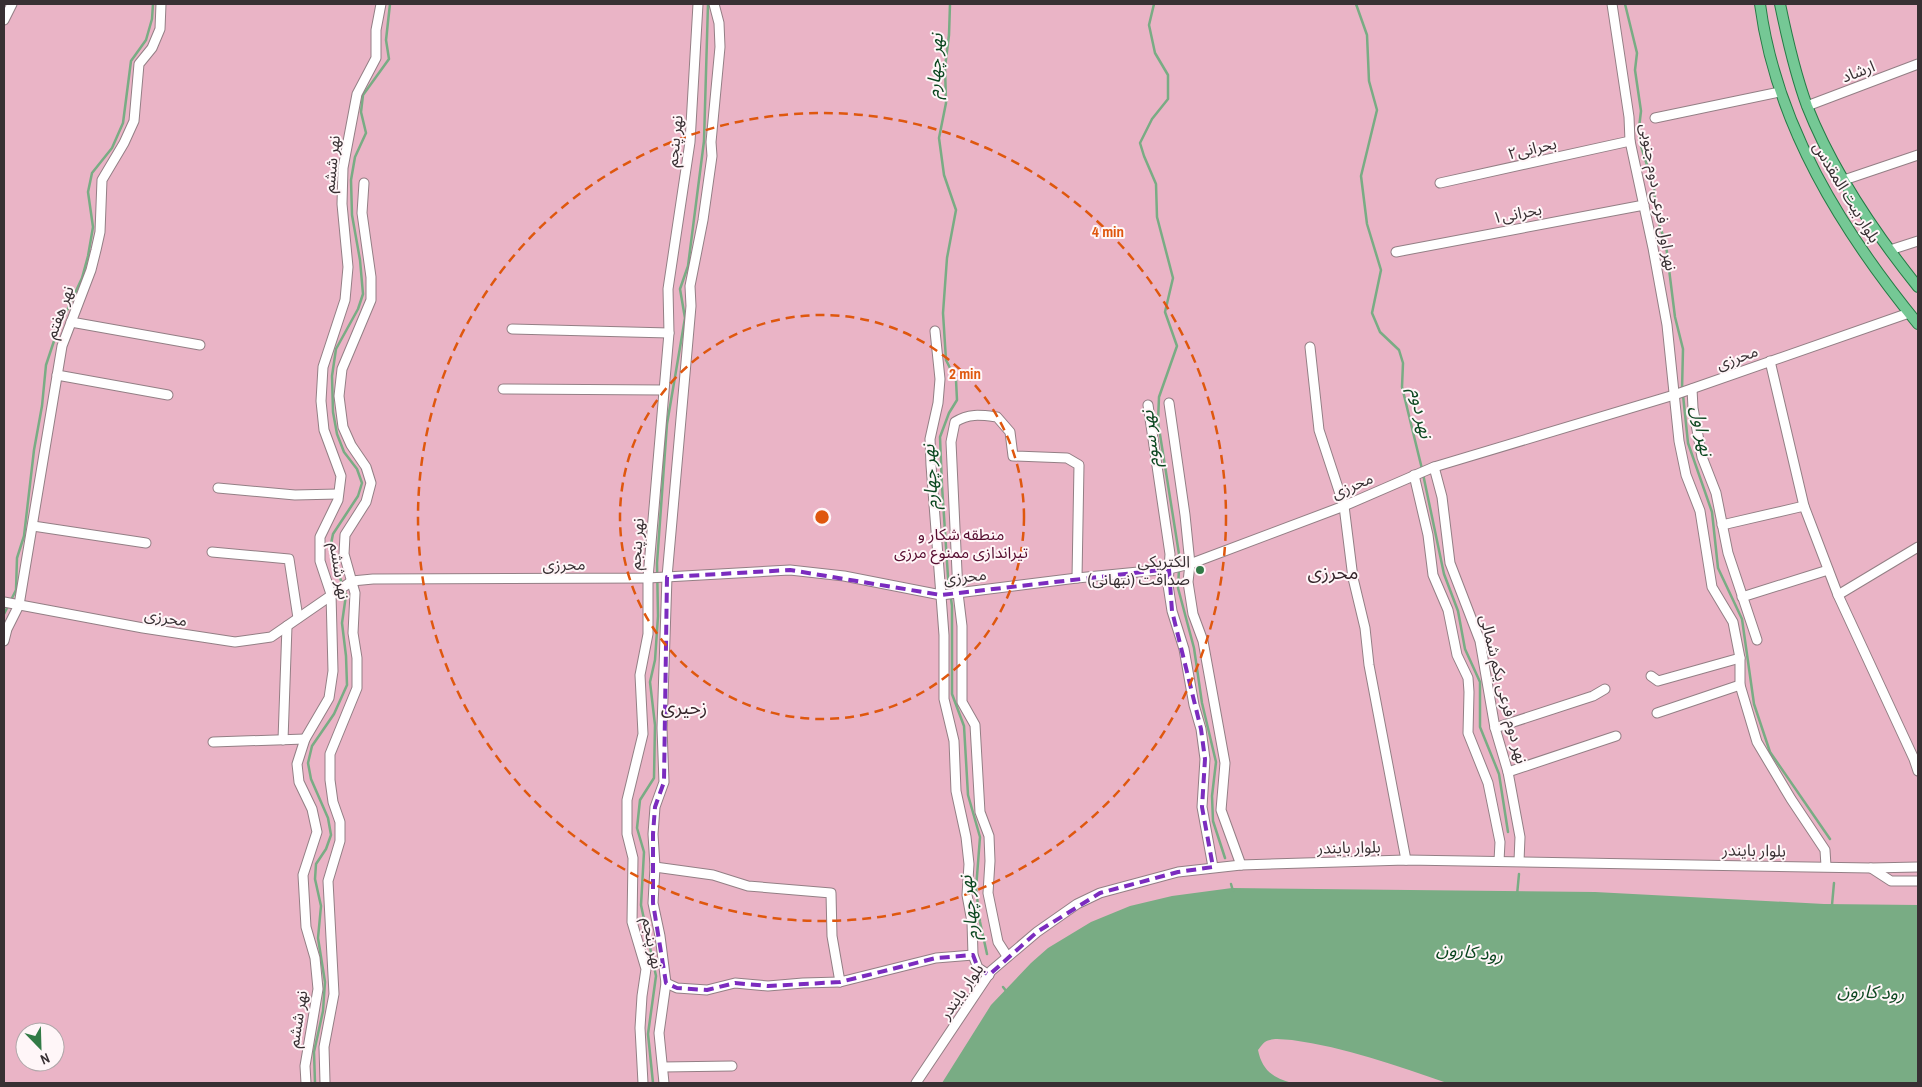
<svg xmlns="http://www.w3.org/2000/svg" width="1922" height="1087" font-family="'Archivo Narrow','Noto Sans Arabic',sans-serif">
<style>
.park{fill:#eab4c6;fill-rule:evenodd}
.water{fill:#79ac84}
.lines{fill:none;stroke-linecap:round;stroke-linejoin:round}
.stream{stroke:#79ac84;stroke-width:2.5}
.minor-casing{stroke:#937f85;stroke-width:11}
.major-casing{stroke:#247b45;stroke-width:12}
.minor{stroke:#fff;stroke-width:9}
.major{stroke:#75c895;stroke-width:10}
.marked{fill:none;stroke:#7b2cbf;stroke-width:4;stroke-dasharray:10 6;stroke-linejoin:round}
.ring{fill:none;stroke:#df570e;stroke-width:2.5;stroke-dasharray:9 6}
.poi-dot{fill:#327a46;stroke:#fff6f8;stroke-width:2}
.labels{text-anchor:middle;stroke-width:4;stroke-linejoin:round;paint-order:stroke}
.street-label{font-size:16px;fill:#383033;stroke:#fff6f8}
.park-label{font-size:16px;fill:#560c2f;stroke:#fff6f8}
.poi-label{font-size:16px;fill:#383033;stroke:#fff6f8;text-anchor:end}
.water-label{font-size:18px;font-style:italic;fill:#0c4720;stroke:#fff6f8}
.quarter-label{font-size:19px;fill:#36262b;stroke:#fff6f8}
.centre{fill:#df570e;stroke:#fff6f8;stroke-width:2.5}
.ring-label{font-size:15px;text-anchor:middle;font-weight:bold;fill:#df570e;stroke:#fff6f8;stroke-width:4;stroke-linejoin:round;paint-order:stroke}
</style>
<rect width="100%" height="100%" fill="#fbe4eb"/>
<path class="park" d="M 4,4 L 1918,4 L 1918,1083 L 4,1083 ZM 25,1032 L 55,1032 L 55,1062 L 25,1062 Z"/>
<path class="water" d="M 1232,888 L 1595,892 L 1824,904 L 1918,905 L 1918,1083 L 1447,1083 C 1397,1066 1345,1047 1292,1040 C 1286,1040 1276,1038 1270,1040 C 1264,1041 1262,1045 1258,1050 C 1262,1070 1273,1078 1292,1083 L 942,1083 L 991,1005 L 1031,963 L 1048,948 L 1091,922 L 1130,906 L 1172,896 Z"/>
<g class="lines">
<g class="stream">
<path d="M 950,4 L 949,35 L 945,67 L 946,103 L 939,138 L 944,175 L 956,210 L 947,258 L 943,313 L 946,360 L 956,380 L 957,400 L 949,413 L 940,437 L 942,486 L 948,577 L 952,606 L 952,694 L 964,726 L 968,795 L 980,837 L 976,889 L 980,922 L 987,954"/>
<path d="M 1154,4 L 1149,25 L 1155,53 L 1168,75 L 1168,99 L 1152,119 L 1140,143 L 1144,156 L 1156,184 L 1157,217 L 1173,278 L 1165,312 L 1177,346 L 1159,397 L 1158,422 L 1179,554 L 1179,563"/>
<path d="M 1356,4 L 1367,35 L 1369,81 L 1377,110 L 1361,176 L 1367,224 L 1381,270 L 1372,313 L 1380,332 L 1399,350 L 1403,363 L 1402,387 L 1422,469"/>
<path d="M 1625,4 L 1637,53 L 1635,70 L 1641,111 L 1639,128 L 1641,146 L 1654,187 L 1656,214 L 1666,245 L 1675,317 L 1683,349 L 1682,390"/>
<path d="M 1683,395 L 1688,443 L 1712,512 L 1718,568 L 1742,619 L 1754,704 L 1770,752 L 1830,839"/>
<path d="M 1423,474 L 1444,574 L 1458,611 L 1465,649 L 1480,682 L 1480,727 L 1499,774 L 1508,832"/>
<path d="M 1179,569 L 1178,588 L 1194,648 L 1202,703 L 1216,762 L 1212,796 L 1213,821 L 1225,858"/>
<path d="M 4,614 L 16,590 L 17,558 L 24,536 L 34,450 L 42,406 L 46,365 L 57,332 L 82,278 L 88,256 L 93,227 L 88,192 L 92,173 L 112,148 L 123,123 L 131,61 L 146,40 L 152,19 L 153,4"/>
<path d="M 1231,884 L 1233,891"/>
<path d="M 1517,895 L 1519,874"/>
<path d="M 1832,905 L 1834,883"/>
<path d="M 1003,987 L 1007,992"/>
<path d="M 315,1083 L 314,1052 L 323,1011 L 325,982 L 318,938 L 321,906 L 315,879 L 316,864 L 326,849 L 331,835 L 328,818 L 311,779 L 308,763 L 312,746 L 334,714 L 347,685 L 346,656 L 342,623 L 346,595 L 330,549 L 333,534 L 358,496 L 362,483 L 357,469 L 344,452 L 337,434 L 333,412 L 332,376 L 336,349 L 358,309 L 363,294 L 360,260 L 352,215 L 351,180 L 355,157 L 366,133 L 361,112 L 363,95 L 389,59 L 386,40 L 390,4"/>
<path d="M 653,1083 L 648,1034 L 656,976 L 641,905 L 644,852 L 637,828 L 640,800 L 654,778 L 655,725 L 650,682 L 655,660 L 658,616 L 657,563 L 667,424 L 685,318 L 680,289 L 688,266 L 704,141 L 708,4"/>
</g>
<g class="minor-casing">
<g id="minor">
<path d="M 1612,4 L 1629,117 L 1630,141 L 1653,248 L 1667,325 L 1679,441 L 1686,475 L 1700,511 L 1712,587 L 1733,622 L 1740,658 L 1740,685 L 1757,742 L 1791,799 L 1825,850 L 1826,866"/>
<path d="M 4,20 L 12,4"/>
<path d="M 1807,106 L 1918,64"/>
<path d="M 1655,118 L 1780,92"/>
<path d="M 1844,180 L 1918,155"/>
<path d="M 1440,183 L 1630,141"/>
<path d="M 1890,250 L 1918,241"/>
<path d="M 1396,252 L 1644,205"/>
<path d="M 71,322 L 200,345"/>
<path d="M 512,329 L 669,333"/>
<path d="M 935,331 L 940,379 L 938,403 L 930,439 L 931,465 L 944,635 L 944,699 L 954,741 L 956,791 L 966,837 L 969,864 L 967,895 L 972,922 L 973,955 L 978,968 L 989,975"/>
<path d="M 1310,347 L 1319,430 L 1344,506 L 1353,578 L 1365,628 L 1369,665 L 1406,860"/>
<path d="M 1770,361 L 1804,506 L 1838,595 L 1914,759 L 1918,771"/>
<path d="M 57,375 L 168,395"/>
<path d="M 503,389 L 663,390"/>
<path d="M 1692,389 L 1693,408 L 1702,457 L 1716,493 L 1728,553 L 1757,640"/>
<path d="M 1169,403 L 1185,515 L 1190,564 L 1188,582 L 1193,614 L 1203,641 L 1225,763 L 1221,810 L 1241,865"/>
<path d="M 1148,405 L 1170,554 L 1168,585 L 1172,611 L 1184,649 L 1194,705 L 1201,729 L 1205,759 L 1202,807 L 1213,867"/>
<path d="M 1434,467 L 1442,497 L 1450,563 L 1480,641 L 1495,728 L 1508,772 L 1520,837 L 1519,861"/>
<path d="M 1414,475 L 1428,535 L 1433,575 L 1448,610 L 1457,655 L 1468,678 L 1469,692 L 1468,733 L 1488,783 L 1500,842 L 1499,861"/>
<path d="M 218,488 L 295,495 L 338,494"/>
<path d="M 1722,525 L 1804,506"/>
<path d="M 33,526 L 146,543"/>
<path d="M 212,552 L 289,559 L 298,618"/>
<path d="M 1838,595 L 1918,547"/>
<path d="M 1742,597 L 1828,570"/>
<path d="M 4,602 L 143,628 L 235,642 L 271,637 L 352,581 L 373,579 L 648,578 L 790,570 L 844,576 L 941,595 L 1077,578 L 1169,569 L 1190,564 L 1344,506 L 1434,467 L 1674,395 L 1909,313"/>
<path d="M 4,641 L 7,629 L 19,605 L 62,346 L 91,270 L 96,250 L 100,232 L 102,180 L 124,143 L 134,121 L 139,64 L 152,48 L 160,29 L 161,4"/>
<path d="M 1651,676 L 1658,681 L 1740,658"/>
<path d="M 1657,713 L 1740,685"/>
<path d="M 1495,728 L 1593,696 L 1605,689"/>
<path d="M 283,740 L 287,626"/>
<path d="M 213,742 L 305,739"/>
<path d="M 1508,772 L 1616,736"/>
<path d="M 655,867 L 713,875 L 748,886 L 831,893 L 832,936 L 840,982 L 936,958 L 973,955"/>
<path d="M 1871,868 L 1891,881 L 1918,881"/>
<path d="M 1007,956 L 998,942 L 988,893 L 990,861 L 989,836 L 980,812 L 975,725 L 962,702 L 962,626 L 958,593 L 951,442 L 955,422 C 969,413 981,415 997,417 L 1010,432 L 1013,456 L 1067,458 L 1079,465 L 1077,578"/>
<path d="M 666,983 L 677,988 L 707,990 L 735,983 L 768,986 L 803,983 L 840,982"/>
<path d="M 663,1067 L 732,1066"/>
<path d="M 325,1082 L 324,1047 L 334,994 L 328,881 L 340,841 L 340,822 L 333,802 L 330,780 L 330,754 L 357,688 L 357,658 L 353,633 L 355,593 L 344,554 L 345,535 L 366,502 L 371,483 L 366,467 L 351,445 L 343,427 L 339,396 L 342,369 L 371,300 L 371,277 L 362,213 L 364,183"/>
<path d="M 306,1083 L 305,1066 L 318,989 L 315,958 L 306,927 L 303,875 L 317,832 L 312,809 L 299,782 L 297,764 L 305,739 L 329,698 L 333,671 L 331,594 L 320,561 L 320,537 L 338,500 L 341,476 L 324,430 L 321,401 L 323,367 L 345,300 L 348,267 L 342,204 L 343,168 L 357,94 L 376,58 L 376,30 L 381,4"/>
<path d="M 643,1083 L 640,1028 L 642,996 L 646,969 L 632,922 L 633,858 L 627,834 L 627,800 L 643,734 L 640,675 L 648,634 L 648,578 L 669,333 L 668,289 L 690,142 L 698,4"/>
<path d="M 664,1083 L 659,1033 L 666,983 L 660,936 L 653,903 L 655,867 L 653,834 L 655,807 L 664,782 L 662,728 L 667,577 L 691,306 L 690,286 L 703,220 L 712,156 L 711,142 L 720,47 L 719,23 L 714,4"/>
<path d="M 916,1083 L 991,971 L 1037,932 L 1077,904 L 1100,893 L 1178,872 L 1241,865 L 1406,860 L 1871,868 L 1918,867"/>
</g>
</g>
<g class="major-casing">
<g id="major">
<path d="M 1760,4 C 1776,125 1842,231 1918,324"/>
<path d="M 1780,4 C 1787,38 1795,73 1807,106 C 1833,172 1874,232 1918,287"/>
</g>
</g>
<use href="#minor" class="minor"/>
<use href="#major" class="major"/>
</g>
<path class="marked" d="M 1169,569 L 1172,611 L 1201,729 L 1205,759 L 1202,807 L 1213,867 L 1178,872 L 1100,893 L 1037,932 L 989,975 L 978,968 L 973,955 L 936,958 L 840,982 L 768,986 L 735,983 L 707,990 L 677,988 L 666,983 L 653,903 L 653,834 L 655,807 L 664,782 L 667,577 L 790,570 L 941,595 Z"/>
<g class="ring">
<circle cx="822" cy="517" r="202"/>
<circle cx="822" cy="517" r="404"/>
</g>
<circle class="poi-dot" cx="1200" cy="570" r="5"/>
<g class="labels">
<g class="street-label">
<text transform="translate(1858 71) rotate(-21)" y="6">ارشاد</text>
<text transform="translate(674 141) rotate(-84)" y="6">نهر پنجم</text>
<text transform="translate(1532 148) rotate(-13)" y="6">بحرانی۲</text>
<text transform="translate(331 164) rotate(-84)" y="6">نهر ششم</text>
<text transform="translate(1847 192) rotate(59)" y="6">بلوار بیت المقدس</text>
<text transform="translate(1659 197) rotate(80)" y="6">نهر اول فرعی دوم جنوبی</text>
<text transform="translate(1517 213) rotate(-11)" y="6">بحرانی۱</text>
<text transform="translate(59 312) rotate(-70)" y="6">نهر هفتم</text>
<text transform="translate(1737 357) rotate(-20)" y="6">محرزی</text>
<text transform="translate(1352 485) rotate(-23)" y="6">محرزی</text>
<text transform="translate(636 544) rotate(-86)" y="6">نهر پنجم</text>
<text transform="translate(564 564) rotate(-1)" y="6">محرزی</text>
<text transform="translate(340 571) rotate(81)" y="6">نهر ششم</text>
<text transform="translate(965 576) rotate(-6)" y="6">محرزی</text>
<text transform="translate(166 617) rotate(9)" y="6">محرزی</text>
<text transform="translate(1504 689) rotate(76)" y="6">نهر دوم فرعی یکم شمالی</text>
<text transform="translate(1349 847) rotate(-1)" y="6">بلوار بایندر</text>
<text transform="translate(1754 850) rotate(1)" y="6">بلوار بایندر</text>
<text transform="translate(653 943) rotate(79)" y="6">نهر پنجم</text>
<text transform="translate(961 991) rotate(-55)" y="6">بلوار بایندر</text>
<text transform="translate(297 1019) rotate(-81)" y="6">نهر ششم</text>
</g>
<g class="park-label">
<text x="961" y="540">منطقه شکار و<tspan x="961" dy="18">تیراندازی ممنوع مرزی</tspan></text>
</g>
<g class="poi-label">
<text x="1190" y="567">الکتریکی<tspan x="1190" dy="18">صداقت (نبهانی)</tspan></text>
</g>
<g class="water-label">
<text transform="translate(935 66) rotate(-87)" y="6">نهر چهارم</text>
<text transform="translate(1421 413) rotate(78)" y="6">نهر دوم</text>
<text transform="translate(1702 431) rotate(79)" y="6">نهر اول</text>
<text transform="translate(1150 439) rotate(-96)" y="6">نهر سوم</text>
<text transform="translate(930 477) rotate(-93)" y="6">نهر چهارم</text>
<text transform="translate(969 908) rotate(-96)" y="6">نهر چهارم</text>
<text transform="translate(1470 952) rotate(6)" y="6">رود کارون</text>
<text transform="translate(1871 992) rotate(3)" y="6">رود کارون</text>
</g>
<g class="quarter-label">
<text x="1333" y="579">محرزی</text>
<text x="684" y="714">زحیری</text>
</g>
</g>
<circle cx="822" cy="517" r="8" class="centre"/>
<g class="ring-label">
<text x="1108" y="237">4 min</text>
<text x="965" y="379">2 min</text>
</g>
<rect width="1922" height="1087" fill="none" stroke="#383033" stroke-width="10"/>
<g transform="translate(40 1047) rotate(157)"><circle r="24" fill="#fff6f8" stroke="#afa7a9"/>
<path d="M0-4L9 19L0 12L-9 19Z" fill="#327a46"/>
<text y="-8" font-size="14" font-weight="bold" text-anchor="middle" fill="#383033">N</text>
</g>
</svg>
